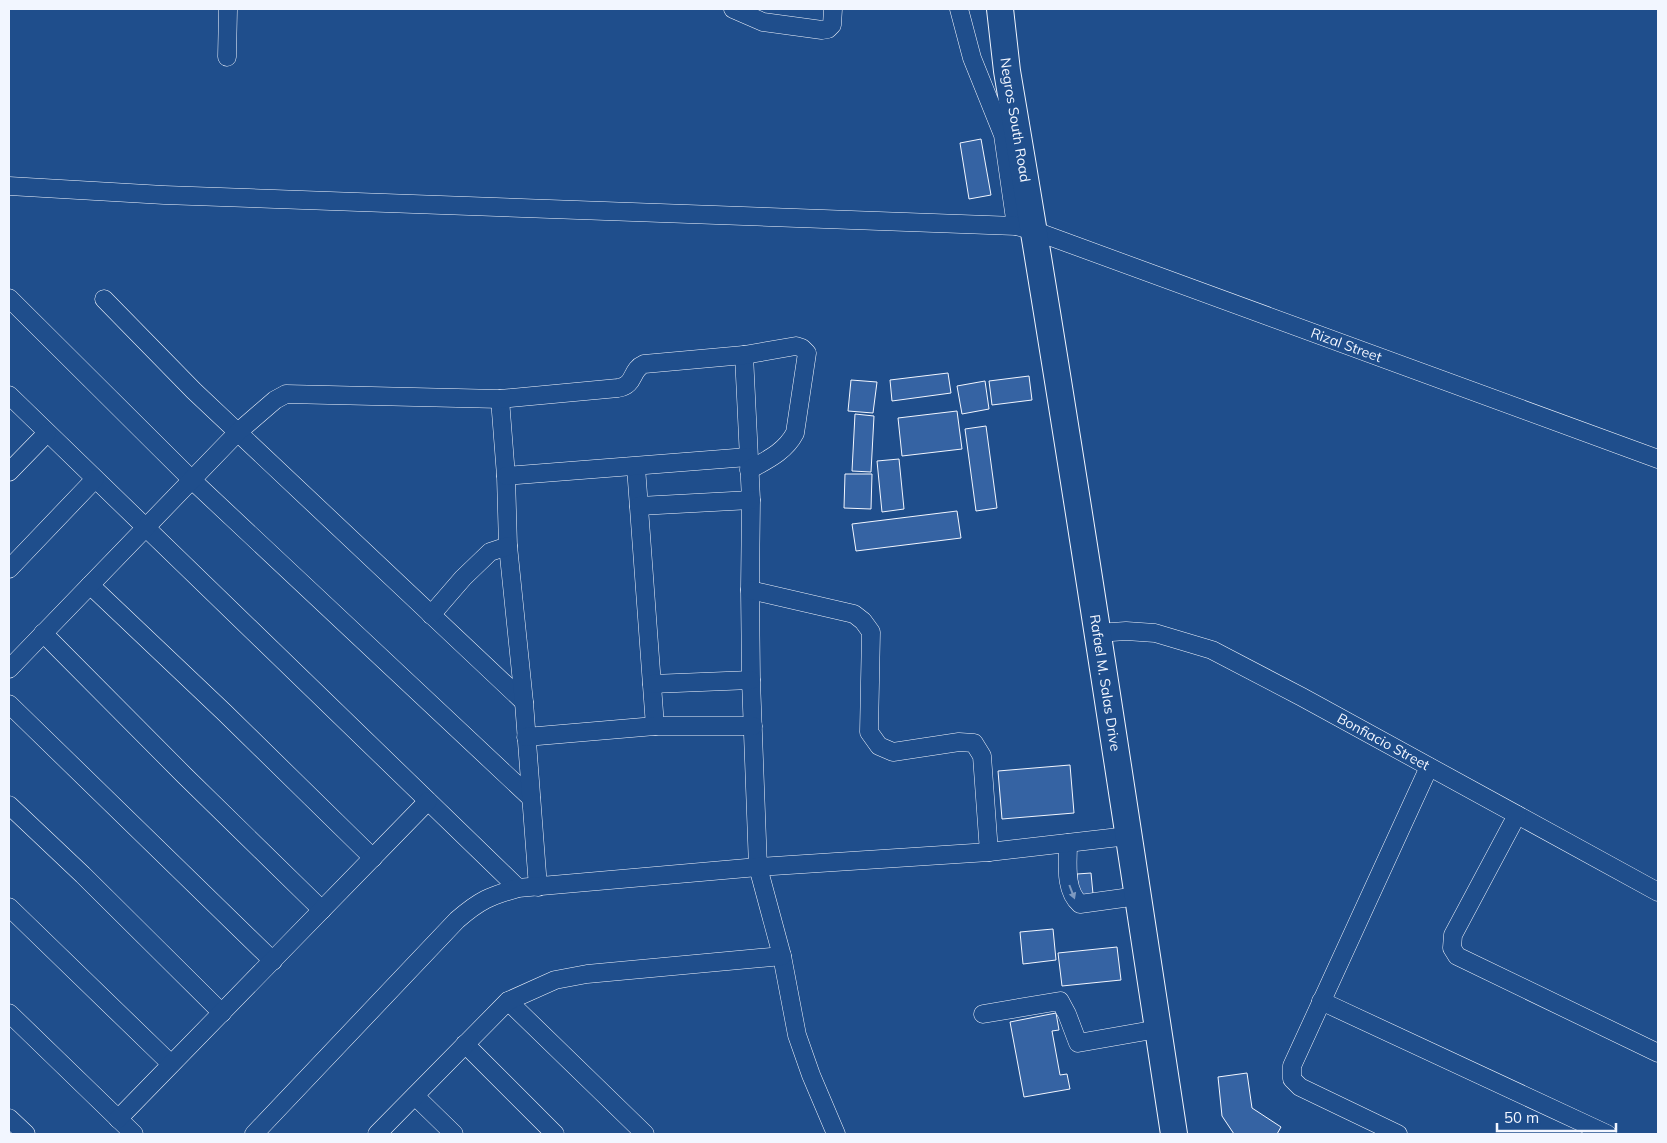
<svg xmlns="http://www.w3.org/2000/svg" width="1667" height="1143" font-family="Mulish,sans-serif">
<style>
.building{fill:#3563a3;stroke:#f2f6ff}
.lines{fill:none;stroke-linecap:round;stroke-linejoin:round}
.minor-casing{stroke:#f2f6ff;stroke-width:19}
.highway-casing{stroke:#f2f6ff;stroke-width:28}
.minor{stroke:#1f4e8c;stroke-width:18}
.highway{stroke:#1f4e8c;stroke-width:26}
.oneway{fill:#7e9ac0}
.labels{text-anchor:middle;stroke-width:4;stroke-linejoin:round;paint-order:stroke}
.street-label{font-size:14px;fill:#f2f6ff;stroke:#1f4e8c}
</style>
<rect width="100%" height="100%" fill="#1f4e8c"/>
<g class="building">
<path d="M 981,139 L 991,195 L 969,199 L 960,143 Z"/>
<path d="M 948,373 L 951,393 L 892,401 L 890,380 Z"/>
<path d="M 1029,376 L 1032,400 L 992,405 L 989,381 Z"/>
<path d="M 851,380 L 877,382 L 873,413 L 848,411 Z"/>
<path d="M 985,381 L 989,409 L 962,414 L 957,386 Z"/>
<path d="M 957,411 L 962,449 L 902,456 L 898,418 Z"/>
<path d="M 855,414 L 874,416 L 871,472 L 852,471 Z"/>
<path d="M 986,426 L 997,508 L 976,511 L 965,429 Z"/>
<path d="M 899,459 L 904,509 L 882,512 L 877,461 Z"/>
<path d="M 845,474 L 872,474 L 871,509 L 844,508 Z"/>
<path d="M 957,511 L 961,538 L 856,551 L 852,524 Z"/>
<path d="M 1070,765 L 1074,813 L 1002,819 L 998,771 Z"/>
<path d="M 1091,873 L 1093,894 L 1079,895 L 1077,874 Z"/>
<path d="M 1053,929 L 1056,960 L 1023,964 L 1020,932 Z"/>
<path d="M 1117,947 L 1121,980 L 1062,986 L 1058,953 Z"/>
<path d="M 1056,1013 L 1059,1030 L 1052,1031 L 1060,1075 L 1067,1074 L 1070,1089 L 1024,1097 L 1010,1022 Z"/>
<path d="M 1247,1073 L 1252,1108 L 1281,1127 L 1277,1134 L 1234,1134 L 1222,1116 L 1218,1077 Z"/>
</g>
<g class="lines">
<g class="minor-casing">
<g id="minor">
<path d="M 733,9 L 763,22 L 822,30 L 828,29 L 832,25 L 833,9"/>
<path d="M 959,9 L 972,58 L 1003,135 L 1016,226"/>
<path d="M 227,57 L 228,10"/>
<path id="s1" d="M 9,186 L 164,195 L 1016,226 L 1035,231 L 1658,459"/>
<path d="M 9,298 L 192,480 L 531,798"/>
<path d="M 104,299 L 194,391 L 524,702"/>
<path d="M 744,355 L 751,500 L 750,590 L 751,680 L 758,867 L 782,956 L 797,1035 L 811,1075 L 836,1134"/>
<path d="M 9,395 L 518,888"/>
<path d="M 500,399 L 506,476 L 508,546 L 524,702 L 538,887"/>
<path d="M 636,467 L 655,726"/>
<path d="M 9,472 L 47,433"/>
<path d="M 506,476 L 748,457"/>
<path d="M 639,506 L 751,500"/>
<path d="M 9,569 L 95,479"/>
<path d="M 90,585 L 225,713 L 373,858"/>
<path d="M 750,590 L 854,614 L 863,621 L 871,632 L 869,732 L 879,746 L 893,752 L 959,742 L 974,743 L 982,756 L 989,852"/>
<path d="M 431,615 L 463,578 L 490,552 L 508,546"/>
<path d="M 43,633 L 185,776 L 322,910"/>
<path id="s2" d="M 1097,633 L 1126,631 L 1155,633 L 1212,650 L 1302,697 L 1658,892"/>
<path d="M 9,669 L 238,432 L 275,400 L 286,394 L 500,399 L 618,388 C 636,385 630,370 644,364 L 744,355 L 796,346 L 802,348 L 807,353 L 795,433 C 785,452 767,460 749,470"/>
<path d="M 652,684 L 751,680"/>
<path d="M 9,704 L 273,961"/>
<path d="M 526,737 L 655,726 L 753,726"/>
<path d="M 9,805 L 83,875 L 222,1013"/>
<path d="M 1517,815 L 1453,935 L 1452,948 L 1457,956 L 1658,1053"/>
<path d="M 1068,843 C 1068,863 1064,890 1080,904 L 1138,896"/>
<path d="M 9,907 L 171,1064"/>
<path d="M 508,1001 L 645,1134"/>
<path d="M 1321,1001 L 1607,1134"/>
<path d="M 9,1013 L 134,1134"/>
<path d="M 983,1014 L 1060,1001 L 1067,1014 L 1078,1043 L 1158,1029"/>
<path d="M 465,1044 L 555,1134"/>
<path d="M 415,1096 L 454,1134"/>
<path d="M 9,1118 L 26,1134"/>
<path d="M 118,1119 L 428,801"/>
<path d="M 254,1134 L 457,920 C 480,900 490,896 518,888 L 758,867 L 989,852 L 1128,836"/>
<path d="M 377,1134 L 508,1001 L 555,980 L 587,974 L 782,956"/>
<path d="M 1398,1134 L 1300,1087 L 1292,1079 L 1292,1066 L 1429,767"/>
</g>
</g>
<g class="highway-casing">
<g id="highway">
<path id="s3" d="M 1000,9 L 1007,71 C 1067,424 1120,779 1174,1134"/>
</g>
</g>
<use href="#minor" class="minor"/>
<use href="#highway" class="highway"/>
</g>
<defs><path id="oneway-solid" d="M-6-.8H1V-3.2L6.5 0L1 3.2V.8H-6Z" transform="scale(1.25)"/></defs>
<use class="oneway" href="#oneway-solid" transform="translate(1072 892) rotate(69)"/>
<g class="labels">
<g class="street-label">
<text dy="5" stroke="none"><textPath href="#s3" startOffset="112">Negros South Road</textPath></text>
<text dy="5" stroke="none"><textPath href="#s1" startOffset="1359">Rizal Street</textPath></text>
<text dy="5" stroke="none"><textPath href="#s3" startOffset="682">Rafael M. Salas Drive</textPath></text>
<text dy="5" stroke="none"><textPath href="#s2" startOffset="312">Bonfiacio Street</textPath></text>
</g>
</g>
<rect width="1667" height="1143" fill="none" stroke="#f2f6ff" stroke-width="20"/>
<path d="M1497 1123v8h119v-8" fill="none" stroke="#f2f6ff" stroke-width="2.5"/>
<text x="1504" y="1123" font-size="15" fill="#f2f6ff" stroke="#1f4e8c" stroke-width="4" paint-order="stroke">50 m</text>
</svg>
